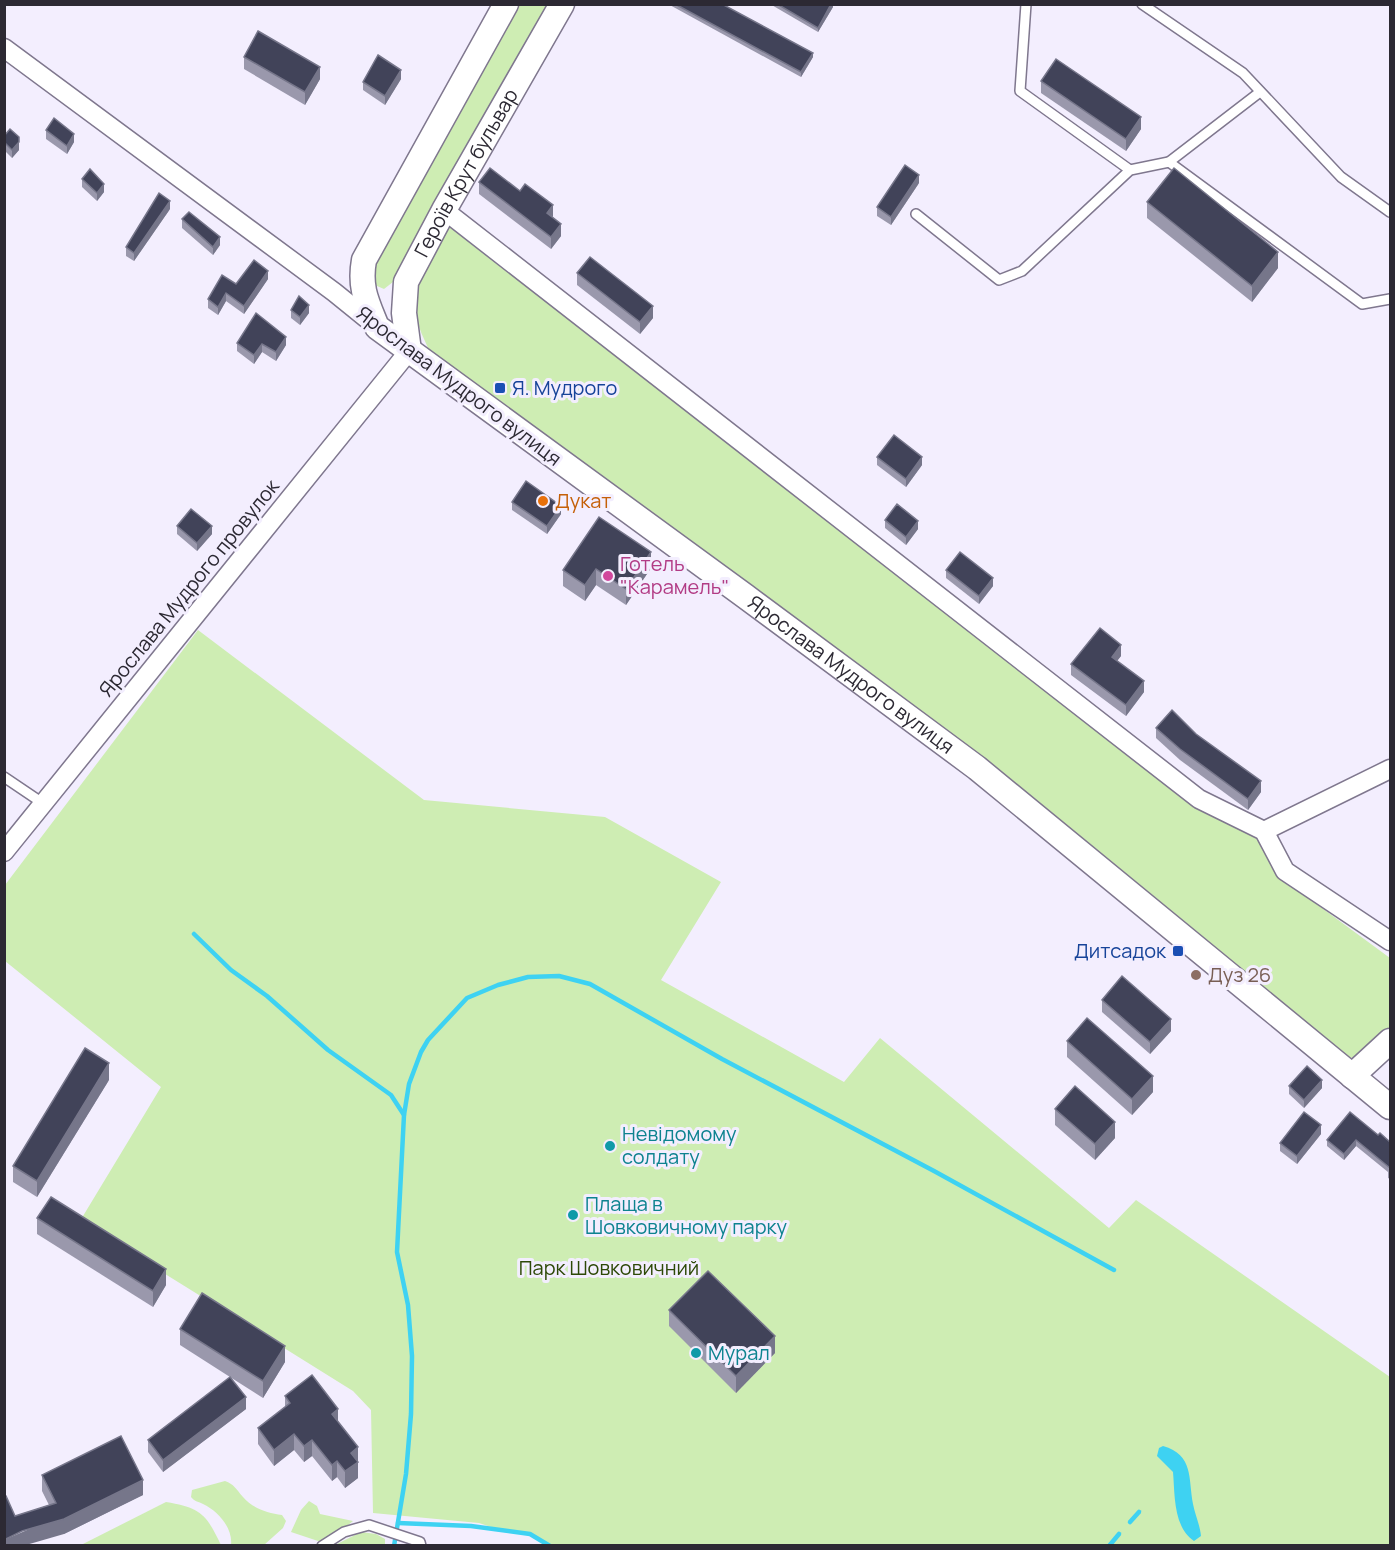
<svg xmlns="http://www.w3.org/2000/svg" width="1395" height="1550" font-family="Manrope,sans-serif">
<style>
.green{fill:#ceedb3}
.water{fill:#3ed2f2}
.lines{fill:none;stroke-linecap:round;stroke-linejoin:round}
.stream{stroke:#3ed2f2;stroke-width:4.5}
.lane-casing{stroke:#7f778e;stroke-width:12}
.street-casing{stroke:#7f778e;stroke-width:21}
.secondary-casing{stroke:#7f778e;stroke-width:27}
.lane{stroke:#fff;stroke-width:9}
.street{stroke:#fff;stroke-width:18}
.secondary{stroke:#fff;stroke-width:24}
.wall{fill:#9a98ac}
.shaded-wall{fill:#76768a}
.building{fill:#414359;stroke:#76768a;stroke-width:1.5}
.transit-dot{fill:#1a4fb4;stroke:#f3eefe;stroke-width:2}
.food-dot{fill:#e8710a;stroke:#f3eefe;stroke-width:2}
.hotel-dot{fill:#d1479c;stroke:#f3eefe;stroke-width:2}
.education-dot{fill:#8d6e63;stroke:#f3eefe;stroke-width:2}
.culture-dot{fill:#0f9aa8;stroke:#f3eefe;stroke-width:2}
.labels{text-anchor:middle;stroke-width:6;stroke-linejoin:round;paint-order:stroke}
.street-label{font-size:20px;fill:#2c2933;stroke:#f3eefe}
.transit-label{font-size:20px;fill:#164399;stroke:#f3eefe;text-anchor:start}
.food-label{font-size:20px;fill:#c56008;stroke:#f3eefe;text-anchor:start}
.hotel-label{font-size:20px;fill:#b23c85;stroke:#f3eefe;text-anchor:start}
.education-label{font-size:20px;fill:#785e54;stroke:#f3eefe;text-anchor:start}
.culture-label{font-size:20px;fill:#0d838f;stroke:#f3eefe;text-anchor:start}
.park-label{font-size:20px;fill:#2d4907;stroke:#f3eefe}
</style>
<rect width="100%" height="100%" fill="#f3eefe"/>
<g class="green">
<path d="M 513,5 L 552,5 L 393,282 L 384,289 L 370,283 L 369,273 Z"/>
<path d="M 447,225 L 1194,804 L 1256,836 L 1266,845 L 1280,876 L 1326,911 L 1390,958 L 1390,1039 L 1351,1058 L 1333,1049 L 428,348 C 424,338 418,328 417,317 C 410,284 433,253 447,225 Z"/>
<path d="M 198,630 L 424,800 L 605,817 L 721,882 L 661,980 L 844,1082 L 880,1038 L 1109,1228 L 1136,1200 L 1390,1377 L 1390,1545 L 549,1546 L 530,1534 L 500,1530 L 479,1523 L 373,1513 L 371,1410 L 353,1391 L 80,1221 L 161,1087 L 5,961 L 5,885 Z"/>
<path d="M 225,1481 C 234,1484 236,1489 243,1497 C 252,1508 267,1513 282,1515 L 286,1521 L 283,1528 L 264,1545 L 231,1545 C 233,1528 218,1511 203,1504 C 197,1501 195,1502 191,1497 L 192,1490 Z"/>
<path d="M 309,1501 L 317,1506 L 320,1514 L 353,1521 L 342,1530 L 321,1542 L 291,1532 L 301,1510 Z"/>
<path d="M 166,1502 C 201,1508 206,1514 221,1545 L 81,1545 Z"/>
<path d="M 361,1532 L 376,1534 L 385,1539 L 385,1545 L 335,1545 Z"/>
</g>
<path class="water" d="M 1163,1446 C 1194,1455 1188,1478 1193,1504 C 1195,1515 1200,1525 1201,1536 L 1194,1541 C 1173,1527 1175,1494 1173,1472 L 1157,1456 L 1159,1448 Z"/>
<g class="lines">
<g class="stream">
<path d="M 194,934 L 231,970 L 267,996 L 328,1050 L 391,1095 L 404,1115 L 397,1252 L 408,1305 L 412,1356 L 411,1414 L 406,1474 L 394,1546"/>
<path d="M 404,1115 L 409,1084 L 421,1052 L 428,1040 L 467,998 L 498,985 L 528,977 L 559,976 L 590,984 L 722,1059 L 934,1171 L 1114,1270"/>
<path d="M 1130,1522 L 1139,1512"/>
<path d="M 398,1523 L 471,1526 L 530,1534 L 550,1546"/>
<path d="M 1109,1546 L 1119,1534"/>
</g>
<g class="lane-casing">
<g id="lane">
<path d="M 1026,4 L 1020,91 L 1130,170"/>
<path d="M 1142,4 L 1243,73 L 1341,177 L 1390,212"/>
<path d="M 1169,162 L 1362,304 L 1390,299"/>
<path d="M 916,214 L 999,280 L 1022,271 L 1130,170 L 1169,162 L 1260,92"/>
<path d="M 4,777 L 44,804"/>
<path d="M 322,1546 L 344,1532 L 369,1525 L 420,1542 L 421,1546"/>
</g>
</g>
<g class="street-casing">
<g id="street">
<path d="M 4,48 L 334,292 L 376,326"/>
<path d="M 444,210 L 1199,799 L 1264,831 L 1285,871 L 1390,941"/>
<path d="M 1264,831 L 1390,769"/>
<path d="M 4,852 L 409,351"/>
</g>
</g>
<g class="secondary-casing">
<g id="secondary">
<path id="s1" d="M 506,4 L 364,260 C 359,288 367,302 377,327 L 745,596 L 977,768 L 1390,1107"/>
<path id="s2" d="M 409,351 L 404,313 L 406,282 L 444,210 L 562,4"/>
<path d="M 1352,1076 L 1390,1041"/>
</g>
</g>
<use href="#lane" class="lane"/>
<use href="#street" class="street"/>
<use href="#secondary" class="secondary"/>
</g>
<g class="wall">
<path d="M 668,4 L 722,4 L 813,57 L 801,77 Z"/>
<path d="M 770,4 L 833,4 L 833,7 L 818,32 Z"/>
<path d="M 244,57 L 320,79 L 305,105 L 244,69 Z"/>
<path d="M 401,79 L 385,105 L 363,90 L 363,82 Z"/>
<path d="M 1041,81 L 1141,129 L 1126,151 L 1041,93 Z"/>
<path d="M 46,130 L 74,142 L 67,154 L 46,139 Z"/>
<path d="M 4,136 L 19,150 L 12,158 L 4,150 Z"/>
<path d="M 82,179 L 104,192 L 97,201 L 82,187 Z"/>
<path d="M 479,182 L 553,217 L 561,236 L 551,249 L 479,194 Z"/>
<path d="M 919,183 L 891,225 L 877,216 L 877,207 Z"/>
<path d="M 1147,202 L 1278,268 L 1252,302 L 1147,218 Z"/>
<path d="M 170,209 L 134,261 L 126,256 L 126,247 Z"/>
<path d="M 182,219 L 220,245 L 213,255 L 182,228 Z"/>
<path d="M 577,273 L 653,318 L 640,334 L 577,285 Z"/>
<path d="M 268,279 L 244,314 L 226,301 L 218,315 L 208,308 L 208,299 L 236,284 Z"/>
<path d="M 291,310 L 309,313 L 300,325 L 291,318 Z"/>
<path d="M 237,343 L 286,345 L 276,361 L 262,352 L 254,364 L 237,351 Z"/>
<path d="M 877,457 L 922,465 L 906,487 L 877,465 Z"/>
<path d="M 512,502 L 561,514 L 547,534 L 512,510 Z"/>
<path d="M 885,520 L 918,529 L 906,545 L 885,528 Z"/>
<path d="M 177,526 L 212,534 L 197,551 L 177,534 Z"/>
<path d="M 651,568 L 626,605 L 596,585 L 585,601 L 563,586 L 563,570 Z"/>
<path d="M 946,570 L 993,586 L 979,604 L 946,578 Z"/>
<path d="M 1121,656 L 1117,661 L 1144,692 L 1126,716 L 1071,675 L 1071,664 Z"/>
<path d="M 1156,728 L 1196,734 L 1261,792 L 1248,810 L 1180,760 L 1156,738 Z"/>
<path d="M 1102,1000 L 1171,1031 L 1150,1054 L 1102,1012 Z"/>
<path d="M 1067,1041 L 1153,1092 L 1132,1115 L 1067,1057 Z"/>
<path d="M 109,1080 L 37,1197 L 13,1182 L 13,1166 Z"/>
<path d="M 1289,1086 L 1322,1088 L 1304,1108 L 1289,1094 Z"/>
<path d="M 1055,1109 L 1115,1138 L 1095,1160 L 1055,1125 Z"/>
<path d="M 1321,1134 L 1297,1164 L 1280,1151 L 1280,1143 Z"/>
<path d="M 1378,1135 L 1390,1142 L 1390,1179 L 1388,1178 L 1388,1172 L 1356,1146 L 1344,1160 L 1327,1146 L 1327,1140 Z"/>
<path d="M 37,1218 L 166,1285 L 153,1307 L 37,1234 Z"/>
<path d="M 669,1310 L 775,1353 L 736,1393 L 669,1326 Z"/>
<path d="M 180,1329 L 285,1362 L 263,1398 L 230,1377 L 246,1409 L 163,1472 L 148,1452 L 148,1440 L 230,1377 L 180,1345 Z"/>
<path d="M 285,1396 L 338,1422 L 358,1447 L 358,1478 L 345,1488 L 337,1477 L 332,1481 L 312,1456 L 304,1462 L 294,1450 L 274,1466 L 258,1444 L 258,1428 L 285,1407 Z"/>
<path d="M 42,1475 L 143,1495 L 64,1534 L 15,1516 L 49,1505 L 42,1491 Z"/>
</g>
<g class="shaded-wall">
<path d="M 831,4 L 833,4 L 833,7 L 818,32 L 818,28 Z"/>
<path d="M 813,53 L 813,57 L 801,77 L 801,72 Z"/>
<path d="M 320,67 L 320,79 L 305,105 L 305,92 Z"/>
<path d="M 401,70 L 401,79 L 385,105 L 385,96 Z"/>
<path d="M 1141,117 L 1141,129 L 1126,151 L 1126,139 Z"/>
<path d="M 74,134 L 74,142 L 67,154 L 67,146 Z"/>
<path d="M 19,142 L 19,150 L 12,158 L 12,150 Z"/>
<path d="M 919,175 L 919,183 L 891,225 L 891,217 Z"/>
<path d="M 104,184 L 104,192 L 97,201 L 97,193 Z"/>
<path d="M 170,201 L 170,209 L 134,261 L 134,253 Z"/>
<path d="M 553,205 L 553,217 L 547,213 Z"/>
<path d="M 561,224 L 561,236 L 551,249 L 551,237 Z"/>
<path d="M 220,237 L 220,245 L 213,255 L 213,247 Z"/>
<path d="M 1278,252 L 1278,268 L 1252,302 L 1252,286 Z"/>
<path d="M 268,271 L 268,279 L 244,314 L 244,306 Z"/>
<path d="M 226,293 L 226,301 L 218,315 L 218,307 Z"/>
<path d="M 309,305 L 309,313 L 300,325 L 300,317 Z"/>
<path d="M 653,306 L 653,318 L 640,334 L 640,322 Z"/>
<path d="M 286,337 L 286,345 L 276,361 L 276,352 Z"/>
<path d="M 262,344 L 262,352 L 254,364 L 254,355 Z"/>
<path d="M 922,457 L 922,465 L 906,487 L 906,479 Z"/>
<path d="M 561,506 L 561,514 L 547,534 L 547,526 Z"/>
<path d="M 918,521 L 918,529 L 906,545 L 906,537 Z"/>
<path d="M 212,526 L 212,534 L 197,551 L 197,543 Z"/>
<path d="M 651,552 L 651,568 L 626,605 L 626,589 Z"/>
<path d="M 596,569 L 596,585 L 585,601 L 585,585 Z"/>
<path d="M 993,578 L 993,586 L 979,604 L 979,596 Z"/>
<path d="M 1121,645 L 1121,656 L 1112,667 L 1112,657 Z"/>
<path d="M 1144,681 L 1144,692 L 1126,716 L 1126,705 Z"/>
<path d="M 1261,781 L 1261,792 L 1248,810 L 1248,799 Z"/>
<path d="M 1171,1019 L 1171,1031 L 1150,1054 L 1150,1042 Z"/>
<path d="M 109,1063 L 109,1080 L 37,1197 L 37,1181 Z"/>
<path d="M 1153,1076 L 1153,1092 L 1132,1115 L 1132,1099 Z"/>
<path d="M 1322,1080 L 1322,1088 L 1304,1108 L 1304,1100 Z"/>
<path d="M 1115,1122 L 1115,1138 L 1095,1160 L 1095,1144 Z"/>
<path d="M 1321,1125 L 1321,1134 L 1297,1164 L 1297,1156 Z"/>
<path d="M 1356,1140 L 1356,1146 L 1344,1160 L 1344,1154 Z"/>
<path d="M 166,1269 L 166,1285 L 153,1307 L 153,1291 Z"/>
<path d="M 775,1336 L 775,1353 L 736,1393 L 736,1376 Z"/>
<path d="M 285,1346 L 285,1362 L 263,1398 L 263,1381 Z"/>
<path d="M 246,1397 L 246,1409 L 163,1472 L 163,1460 Z"/>
<path d="M 338,1409 L 338,1425 L 332,1414 Z"/>
<path d="M 294,1434 L 294,1450 L 274,1466 L 274,1450 Z"/>
<path d="M 312,1440 L 312,1456 L 304,1462 L 304,1446 Z"/>
<path d="M 358,1447 L 358,1478 L 345,1488 L 345,1471 L 351,1453 Z"/>
<path d="M 337,1461 L 337,1477 L 332,1481 L 332,1465 Z"/>
<path d="M 143,1480 L 143,1495 L 64,1534 L 26,1545 L 4,1545 L 4,1540 Z"/>
</g>
<g class="building">
<path d="M 675,4 L 722,4 L 813,53 L 801,72 Z"/>
<path d="M 777,4 L 831,4 L 818,28 Z"/>
<path d="M 258,31 L 320,67 L 305,92 L 244,57 Z"/>
<path d="M 378,55 L 401,70 L 385,96 L 363,82 Z"/>
<path d="M 1056,59 L 1141,117 L 1126,139 L 1041,81 Z"/>
<path d="M 54,118 L 74,134 L 67,146 L 46,130 Z"/>
<path d="M 10,129 L 19,137 L 19,142 L 12,150 L 4,142 L 4,136 Z"/>
<path d="M 905,165 L 919,175 L 891,217 L 877,207 Z"/>
<path d="M 490,168 L 520,191 L 525,184 L 553,205 L 547,213 L 561,224 L 551,237 L 479,182 Z"/>
<path d="M 1174,168 L 1278,252 L 1252,286 L 1147,202 Z"/>
<path d="M 90,169 L 104,184 L 97,193 L 82,179 Z"/>
<path d="M 159,193 L 170,201 L 134,253 L 126,247 Z"/>
<path d="M 189,212 L 220,237 L 213,247 L 182,219 Z"/>
<path d="M 590,257 L 653,306 L 640,322 L 577,273 Z"/>
<path d="M 254,260 L 268,271 L 244,306 L 226,293 L 218,307 L 208,299 L 222,275 L 236,284 Z"/>
<path d="M 299,296 L 309,305 L 300,317 L 291,310 Z"/>
<path d="M 256,313 L 286,337 L 276,352 L 262,344 L 254,355 L 237,343 Z"/>
<path d="M 894,435 L 922,457 L 906,479 L 877,457 Z"/>
<path d="M 526,481 L 561,506 L 547,526 L 512,502 Z"/>
<path d="M 897,504 L 918,521 L 906,537 L 885,520 Z"/>
<path d="M 191,509 L 212,526 L 197,543 L 177,526 Z"/>
<path d="M 599,517 L 651,552 L 626,589 L 596,569 L 585,585 L 563,570 Z"/>
<path d="M 960,552 L 993,578 L 979,596 L 946,570 Z"/>
<path d="M 1100,628 L 1121,645 L 1112,657 L 1144,681 L 1126,705 L 1071,664 Z"/>
<path d="M 1172,710 L 1196,734 L 1261,781 L 1248,799 L 1180,749 L 1156,728 Z"/>
<path d="M 1122,976 L 1171,1019 L 1150,1042 L 1102,1000 Z"/>
<path d="M 1087,1018 L 1153,1076 L 1132,1099 L 1067,1041 Z"/>
<path d="M 85,1048 L 109,1063 L 37,1181 L 13,1166 Z"/>
<path d="M 1307,1066 L 1322,1080 L 1304,1100 L 1289,1086 Z"/>
<path d="M 1075,1086 L 1115,1122 L 1095,1144 L 1055,1109 Z"/>
<path d="M 1304,1112 L 1321,1125 L 1297,1156 L 1280,1143 Z"/>
<path d="M 1350,1112 L 1378,1135 L 1380,1133 L 1390,1142 L 1390,1168 L 1356,1140 L 1344,1154 L 1327,1140 Z"/>
<path d="M 51,1197 L 166,1269 L 153,1291 L 37,1218 Z"/>
<path d="M 708,1271 L 775,1336 L 736,1376 L 669,1310 Z"/>
<path d="M 202,1293 L 285,1346 L 263,1381 L 180,1329 Z"/>
<path d="M 312,1375 L 338,1409 L 332,1414 L 358,1447 L 351,1453 L 358,1462 L 345,1471 L 337,1461 L 332,1465 L 312,1440 L 304,1446 L 294,1434 L 274,1450 L 258,1428 L 290,1403 L 285,1396 Z"/>
<path d="M 230,1377 L 246,1397 L 163,1460 L 148,1440 Z"/>
<path d="M 121,1436 L 143,1480 L 64,1519 L 22,1531 L 4,1540 L 4,1494 L 6,1496 L 15,1516 L 56,1503 L 42,1475 Z"/>
</g>
<g class="transit-dot">
<rect x="494" y="382" width="12" height="12" rx="3"/>
<rect x="1172" y="945" width="12" height="12" rx="3"/>
</g>
<circle class="food-dot" cx="543" cy="501" r="6"/>
<circle class="hotel-dot" cx="608" cy="576" r="6"/>
<circle class="education-dot" cx="1196" cy="975" r="6"/>
<g class="culture-dot">
<circle cx="610" cy="1146" r="6"/>
<circle cx="573" cy="1215" r="6"/>
<circle cx="696" cy="1353" r="6"/>
</g>
<g class="labels">
<g class="street-label">
<text dy="7" stroke="none"><textPath href="#s2" startOffset="194">Героїв Крут бульвар</textPath></text>
<text transform="translate(459 386) rotate(37)" y="7">Ярослава Мудрого вулиця</text>
<text transform="translate(189 588) rotate(-51)" y="7">Ярослава Мудрого провулок</text>
<text dy="7" stroke="none"><textPath href="#s1" startOffset="950">Ярослава Мудрого вулиця</textPath></text>
</g>
<g class="transit-label">
<text x="512" y="395">Я. Мудрого</text>
<text x="1166" y="958" text-anchor="end">Дитсадок</text>
</g>
<g class="food-label">
<text x="555" y="508">Дукат</text>
</g>
<g class="hotel-label">
<text x="620" y="571">Готель<tspan x="620" dy="23">"Карамель"</tspan></text>
</g>
<g class="education-label">
<text x="1208" y="982">Дуз 26</text>
</g>
<g class="culture-label">
<text x="622" y="1141">Невідомому<tspan x="622" dy="23">солдату</tspan></text>
<text x="585" y="1211">Плаща в<tspan x="585" dy="23">Шовковичному парку</tspan></text>
<text x="708" y="1360">Мурал</text>
</g>
<g class="park-label">
<text x="609" y="1275">Парк Шовковичний</text>
</g>
</g>
<rect width="1395" height="1550" fill="none" stroke="#2c2933" stroke-width="12"/>
</svg>
